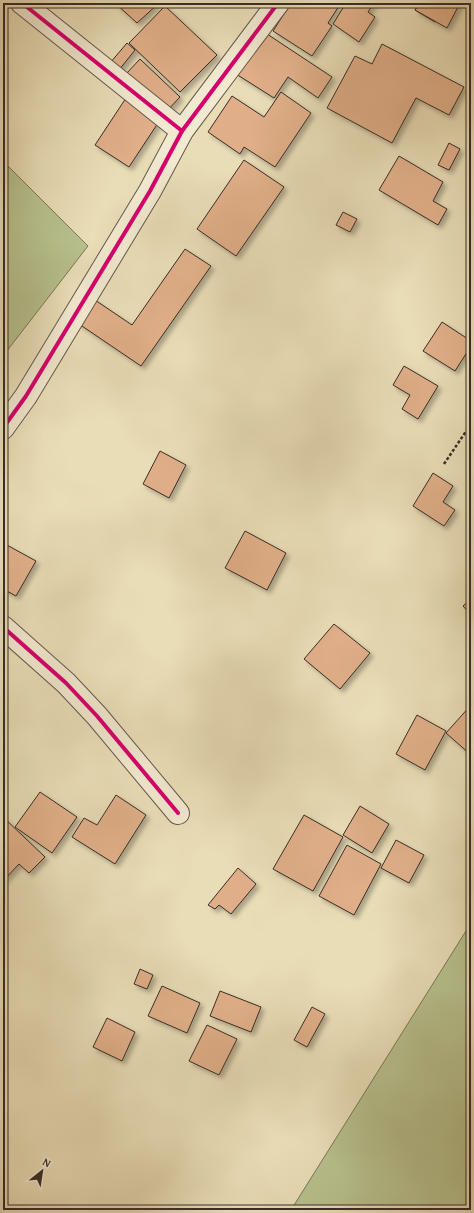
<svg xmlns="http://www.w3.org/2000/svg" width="474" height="1213" font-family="'Gentium Book Plus',serif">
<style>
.green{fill:#b7c18e;stroke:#78765a}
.building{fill:#e0af89;stroke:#392c27;filter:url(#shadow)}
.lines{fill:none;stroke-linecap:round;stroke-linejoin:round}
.street-casing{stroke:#65584b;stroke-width:24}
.path{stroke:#392c27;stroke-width:2.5;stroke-dasharray:3 2;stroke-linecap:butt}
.street{stroke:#f1e9d0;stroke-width:22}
.cycleway-casing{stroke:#f1e9d0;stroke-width:6}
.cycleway{stroke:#d6006c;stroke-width:4}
</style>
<defs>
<filter id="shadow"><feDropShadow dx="3.5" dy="3.5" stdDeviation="2" flood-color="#0004"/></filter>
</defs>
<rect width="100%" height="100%" fill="#e9ddb7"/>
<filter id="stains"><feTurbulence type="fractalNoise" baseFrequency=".005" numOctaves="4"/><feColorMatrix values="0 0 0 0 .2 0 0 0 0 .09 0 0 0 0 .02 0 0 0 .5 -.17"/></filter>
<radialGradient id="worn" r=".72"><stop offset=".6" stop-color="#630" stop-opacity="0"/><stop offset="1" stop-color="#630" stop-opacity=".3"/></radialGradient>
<g class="green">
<path d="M 3,161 L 88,246 L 3,356 Z"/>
<path d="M 471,923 L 471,1210 L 291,1210 Z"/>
</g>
<g class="building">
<path d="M 115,3 L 159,3 L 137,23 Z"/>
<path d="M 291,3 L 334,3 L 339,6 L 328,23 L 332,26 L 312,56 L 273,31 Z"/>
<path d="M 346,3 L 374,3 L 368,12 L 375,17 L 359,42 L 333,24 Z"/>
<path d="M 419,3 L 447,3 L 435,22 L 415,10 Z"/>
<path d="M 420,3 L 460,3 L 447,28 L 415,10 Z"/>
<path d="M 165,6 L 217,55 L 180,92 L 129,43 Z"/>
<path d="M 261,30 L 332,77 L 318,98 L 288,77 L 274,98 L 236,74 Z"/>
<path d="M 127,43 L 135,50 L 119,70 L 110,63 Z"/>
<path d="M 382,44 L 464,87 L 449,115 L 416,98 L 392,143 L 327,108 L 355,56 L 372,64 Z"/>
<path d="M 140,59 L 180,97 L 165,113 L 125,75 Z"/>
<path d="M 281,92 L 311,113 L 275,167 L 244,147 L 240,154 L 208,132 L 232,96 L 264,117 Z"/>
<path d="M 126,98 L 160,120 L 129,167 L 95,145 Z"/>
<path d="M 449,143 L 460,149 L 449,170 L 438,165 Z"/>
<path d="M 399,156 L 443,182 L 433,201 L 447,209 L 438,225 L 379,190 Z"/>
<path d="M 244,160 L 284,187 L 236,256 L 197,229 Z"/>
<path d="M 343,212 L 357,219 L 350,232 L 336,225 Z"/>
<path d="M 185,249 L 211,266 L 141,366 L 76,322 L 92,298 L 132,325 Z"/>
<path d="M 442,322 L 471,341 L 471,346 L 455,371 L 423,351 Z"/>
<path d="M 404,366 L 438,386 L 418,419 L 402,409 L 410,395 L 393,385 Z"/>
<path d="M 160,451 L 186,465 L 169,498 L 143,484 Z"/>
<path d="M 433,473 L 453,486 L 443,502 L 455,510 L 444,526 L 413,506 Z"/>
<path d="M 245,531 L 286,553 L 267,590 L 225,568 Z"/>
<path d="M 5,544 L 36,561 L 16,596 L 3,589 L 3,548 Z"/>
<path d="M 471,599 L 471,615 L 463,606 Z"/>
<path d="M 334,624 L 370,653 L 340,689 L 304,659 Z"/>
<path d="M 471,705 L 471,755 L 446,733 Z"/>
<path d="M 417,715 L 446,731 L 425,770 L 396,754 Z"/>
<path d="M 40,792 L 77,817 L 52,853 L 15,827 Z"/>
<path d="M 116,795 L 146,815 L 115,864 L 72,837 L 84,818 L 97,825 Z"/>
<path d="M 360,806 L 389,824 L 372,853 L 343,835 Z"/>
<path d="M 304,815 L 343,837 L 313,891 L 273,869 Z"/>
<path d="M 3,817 L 45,857 L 29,873 L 19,864 L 3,881 Z"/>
<path d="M 396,840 L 424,855 L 409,883 L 381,868 Z"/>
<path d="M 347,845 L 381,864 L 354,915 L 319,896 Z"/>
<path d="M 238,868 L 256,884 L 231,914 L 219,905 L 215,909 L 208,905 Z"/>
<path d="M 140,969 L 153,975 L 147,989 L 134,984 Z"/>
<path d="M 162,986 L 200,1003 L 187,1033 L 148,1016 Z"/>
<path d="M 220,991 L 261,1007 L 251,1032 L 210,1016 Z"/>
<path d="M 312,1007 L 325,1014 L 307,1047 L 294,1040 Z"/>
<path d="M 107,1018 L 135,1032 L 122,1061 L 93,1047 Z"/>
<path d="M 207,1025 L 237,1039 L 219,1075 L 189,1061 Z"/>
</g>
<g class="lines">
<g class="street-casing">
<g id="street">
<path d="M 22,3 L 182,131"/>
<path d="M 3,428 L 26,396 L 150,191 L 182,131 L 278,3"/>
<path d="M 3,627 L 66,683 L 97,716 L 178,813"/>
</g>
</g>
<path class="path" d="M 444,464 L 471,424"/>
<use href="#street" class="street"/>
<g class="cycleway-casing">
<g id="cycleway">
<path d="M 22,3 L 182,131"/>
<path d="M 3,428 L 26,396 L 150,191 L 182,131 L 278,3"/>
<path d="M 3,627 L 66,683 L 97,716 L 178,813"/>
</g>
</g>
<use href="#cycleway" class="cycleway"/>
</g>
<rect width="474" height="1213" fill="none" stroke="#e9ddb7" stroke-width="16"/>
<rect x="4" y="4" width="466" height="1205" fill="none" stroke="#392c27" stroke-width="2"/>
<rect x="8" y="8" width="458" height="1197" fill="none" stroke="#392c27"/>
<g transform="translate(42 1171) rotate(30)" stroke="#f1e9d0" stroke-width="3" paint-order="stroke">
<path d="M0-3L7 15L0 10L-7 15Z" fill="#392c27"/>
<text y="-6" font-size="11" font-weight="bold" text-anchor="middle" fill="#392c27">N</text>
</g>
<rect width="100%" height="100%" filter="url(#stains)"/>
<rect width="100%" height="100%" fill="url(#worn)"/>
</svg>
